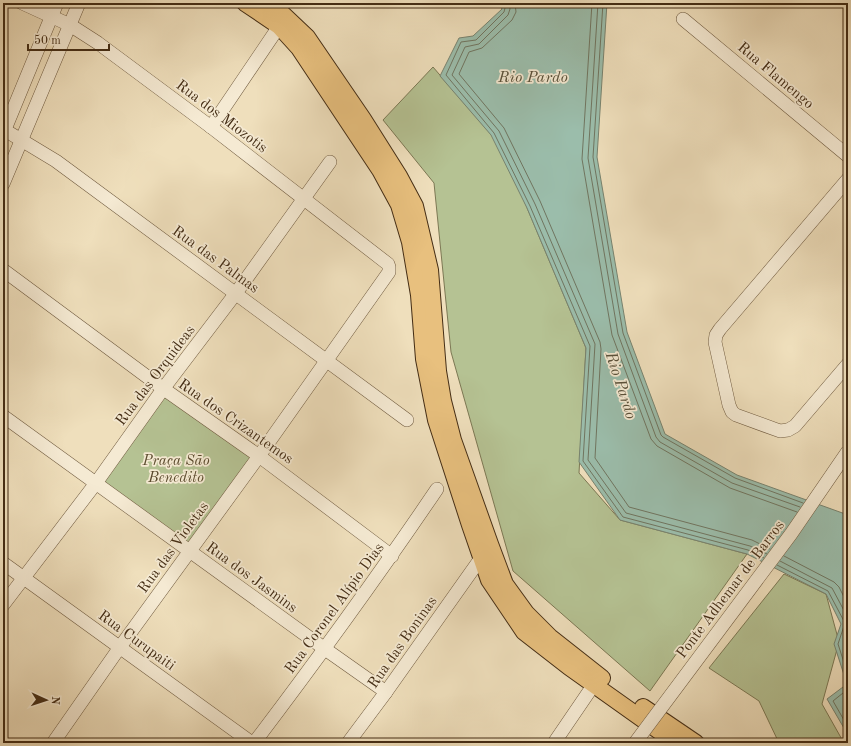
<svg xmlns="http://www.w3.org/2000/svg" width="851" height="746" font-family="'Old Standard TT',serif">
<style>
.green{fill:#b5c293;stroke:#7c7854}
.water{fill:#9bbdab;stroke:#78836f}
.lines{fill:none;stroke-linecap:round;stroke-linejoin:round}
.shore{stroke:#707560;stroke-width:1}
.minor-casing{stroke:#6f5a3f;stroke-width:14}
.major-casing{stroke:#442d15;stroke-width:18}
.minor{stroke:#f5ead3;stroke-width:13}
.major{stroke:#e8c07e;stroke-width:16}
.minor-bridge-casing{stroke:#6f5a3f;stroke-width:14;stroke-linecap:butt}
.minor-bridge{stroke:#f5ead3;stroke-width:13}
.labels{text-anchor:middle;stroke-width:3.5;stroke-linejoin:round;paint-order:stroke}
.street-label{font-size:15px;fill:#442d15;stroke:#f5ead3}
.park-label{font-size:15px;font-style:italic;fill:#5b4b2e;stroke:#f5ead3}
.water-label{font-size:16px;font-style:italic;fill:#5a513a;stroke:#f5ead3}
</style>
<rect width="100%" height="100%" fill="#efdfbc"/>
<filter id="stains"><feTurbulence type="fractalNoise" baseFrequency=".005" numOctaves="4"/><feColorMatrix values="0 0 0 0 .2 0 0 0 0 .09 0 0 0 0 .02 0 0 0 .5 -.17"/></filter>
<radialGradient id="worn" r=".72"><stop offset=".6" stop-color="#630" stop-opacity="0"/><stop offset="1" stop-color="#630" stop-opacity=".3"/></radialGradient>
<g class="green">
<path d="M 433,67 L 501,146 L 586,348 L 579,473 L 620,520 L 747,554 L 650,691 L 513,571 L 451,352 L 434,183 L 383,120 Z"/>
<path d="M 161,387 L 259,456 L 190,552 L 98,481 Z"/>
<path d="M 784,574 L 826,594 L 839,642 L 822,704 L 844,743 L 779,743 L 759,701 L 709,668 Z"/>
</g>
<path class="water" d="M 499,3 L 607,3 L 597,157 L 627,332 L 665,434 L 737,475 L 848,515 L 848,735 L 827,699 L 847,684 L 834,644 L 841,624 L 826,594 L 747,554 L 620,520 L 579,462 L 586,348 L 527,208 L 491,135 L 440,76 L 459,38 L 473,36 L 502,9 Z"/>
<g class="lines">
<g class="shore">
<path d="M 503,3 L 505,8 L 504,12 L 476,40 L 461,42 L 446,75 L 494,133 L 530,206 L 590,346 L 583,461 L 623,517 L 748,550 L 764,558"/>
<path d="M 509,3 L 510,9 L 508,15 L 479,44 L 465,47 L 452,75 L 499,131 L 535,204 L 595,344 L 588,460 L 626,513 L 750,546 L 767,554"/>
<path d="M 515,3 L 516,12 L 512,20 L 482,48 L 469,52 L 459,74 L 504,128 L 540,201 L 600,342 L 601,349 L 595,458 L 629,507 L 752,540 L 770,549"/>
<path d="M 592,3 L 582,159 L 612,335 L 651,439 L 657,446 L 730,488 L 797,512"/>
<path d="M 598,3 L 588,158 L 618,334 L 656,437 L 660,442 L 732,483 L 800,507"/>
<path d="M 603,3 L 593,157 L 623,333 L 661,435 L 663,437 L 735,478 L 803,503"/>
<path d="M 784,556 L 834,582 L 839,587 L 848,605"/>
<path d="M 780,561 L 832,588 L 848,618"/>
<path d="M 777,565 L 828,591 L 845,623 L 838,644 L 848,675"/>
<path d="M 848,689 L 833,701 L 848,727"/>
</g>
<g class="minor-casing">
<g id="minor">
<path d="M 22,3 L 70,25 L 98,43 L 211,127 L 388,264 L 389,267 L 389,272 L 259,456 L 120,647 L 53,743"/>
<path d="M 683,19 L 848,156"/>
<path d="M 211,127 L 284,19"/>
<path d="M 3,129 L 56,161 L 407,420"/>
<path d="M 3,134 L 57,3"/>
<path d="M 848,179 L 720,329 L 716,335 L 715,342 L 729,405 L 732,412 L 736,415 L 780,431 L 788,430 L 795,426 L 848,364"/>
<path d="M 3,184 L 79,3"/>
<path d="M 3,270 L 161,387 L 259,456 L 392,556"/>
<path d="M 3,416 L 325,649 L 386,692"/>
<path d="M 3,563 L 252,743"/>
<path d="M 3,605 L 96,483 L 163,389 L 236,293 L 330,162"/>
<path d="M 254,743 C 317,660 378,576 437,489"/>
<path d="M 348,743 L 386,692 L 481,558"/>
<path d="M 554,743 L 599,677"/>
</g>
</g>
<g class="major-casing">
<g id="major">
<path d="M 245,3 L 279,26 L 299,48 L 380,170 L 399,205 L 410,242 L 419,295 L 424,359 L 436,420 L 470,525 L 489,580 L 524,632 L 569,667 L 676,743"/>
<path d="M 271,3 L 307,37 L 363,119 L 399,176 L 415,206 L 430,270 L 438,371 L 443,401 L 453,440 L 490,544 L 505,584 L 526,613 L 550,637 L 602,678"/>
<path d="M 643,707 L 696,743"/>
</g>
</g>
<use href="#minor" class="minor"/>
<use href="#major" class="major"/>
<g class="minor-bridge-casing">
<path id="minor-bridge" d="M 635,743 L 791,534 L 848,451"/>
</g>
<use href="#minor-bridge" class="minor-bridge"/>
</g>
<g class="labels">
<g class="street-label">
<text transform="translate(776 75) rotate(40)" y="5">Rua Flamengo</text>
<text transform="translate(222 116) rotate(37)" y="5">Rua dos Miozotis</text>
<text transform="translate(216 259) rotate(36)" y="5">Rua das Palmas</text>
<text transform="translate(155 375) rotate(-53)" y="5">Rua das Orquideas</text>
<text transform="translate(236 421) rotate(35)" y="5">Rua dos Crizantemos</text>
<text transform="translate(173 547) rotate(-54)" y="5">Rua das Violetas</text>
<text transform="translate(252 577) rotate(36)" y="5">Rua dos Jasmins</text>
<text transform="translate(730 589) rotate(-53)" y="5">Ponte Adhemar de Barros</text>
<text transform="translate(334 608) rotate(-54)" y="5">Rua Coronel Alípio Dias</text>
<text transform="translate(137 640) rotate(36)" y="5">Rua Curupaiti</text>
<text transform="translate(402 642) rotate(-55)" y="5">Rua das Boninas</text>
</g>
<g class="park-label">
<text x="176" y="465">Praça São<tspan x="176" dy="17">Benedito</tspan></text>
</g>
<g class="water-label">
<text x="533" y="82">Rio Pardo</text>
<text transform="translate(622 385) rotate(72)" y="6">Rio Pardo</text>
</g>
</g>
<rect width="851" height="746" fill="none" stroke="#efdfbc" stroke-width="16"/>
<rect x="4" y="4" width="843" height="738" fill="none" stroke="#442d15" stroke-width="2"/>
<rect x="8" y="8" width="835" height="730" fill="none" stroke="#442d15"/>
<g transform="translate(46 700) rotate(93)" stroke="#f5ead3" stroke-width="3" paint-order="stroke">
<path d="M0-3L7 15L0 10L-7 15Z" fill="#442d15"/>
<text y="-6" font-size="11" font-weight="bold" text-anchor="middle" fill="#442d15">N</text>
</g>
<path d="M28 44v6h81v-6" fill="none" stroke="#442d15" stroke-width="2"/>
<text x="34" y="44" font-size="12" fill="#442d15" stroke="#f5ead3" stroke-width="3" paint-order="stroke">50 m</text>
<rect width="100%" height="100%" filter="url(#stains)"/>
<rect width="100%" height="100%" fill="url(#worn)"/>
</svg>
